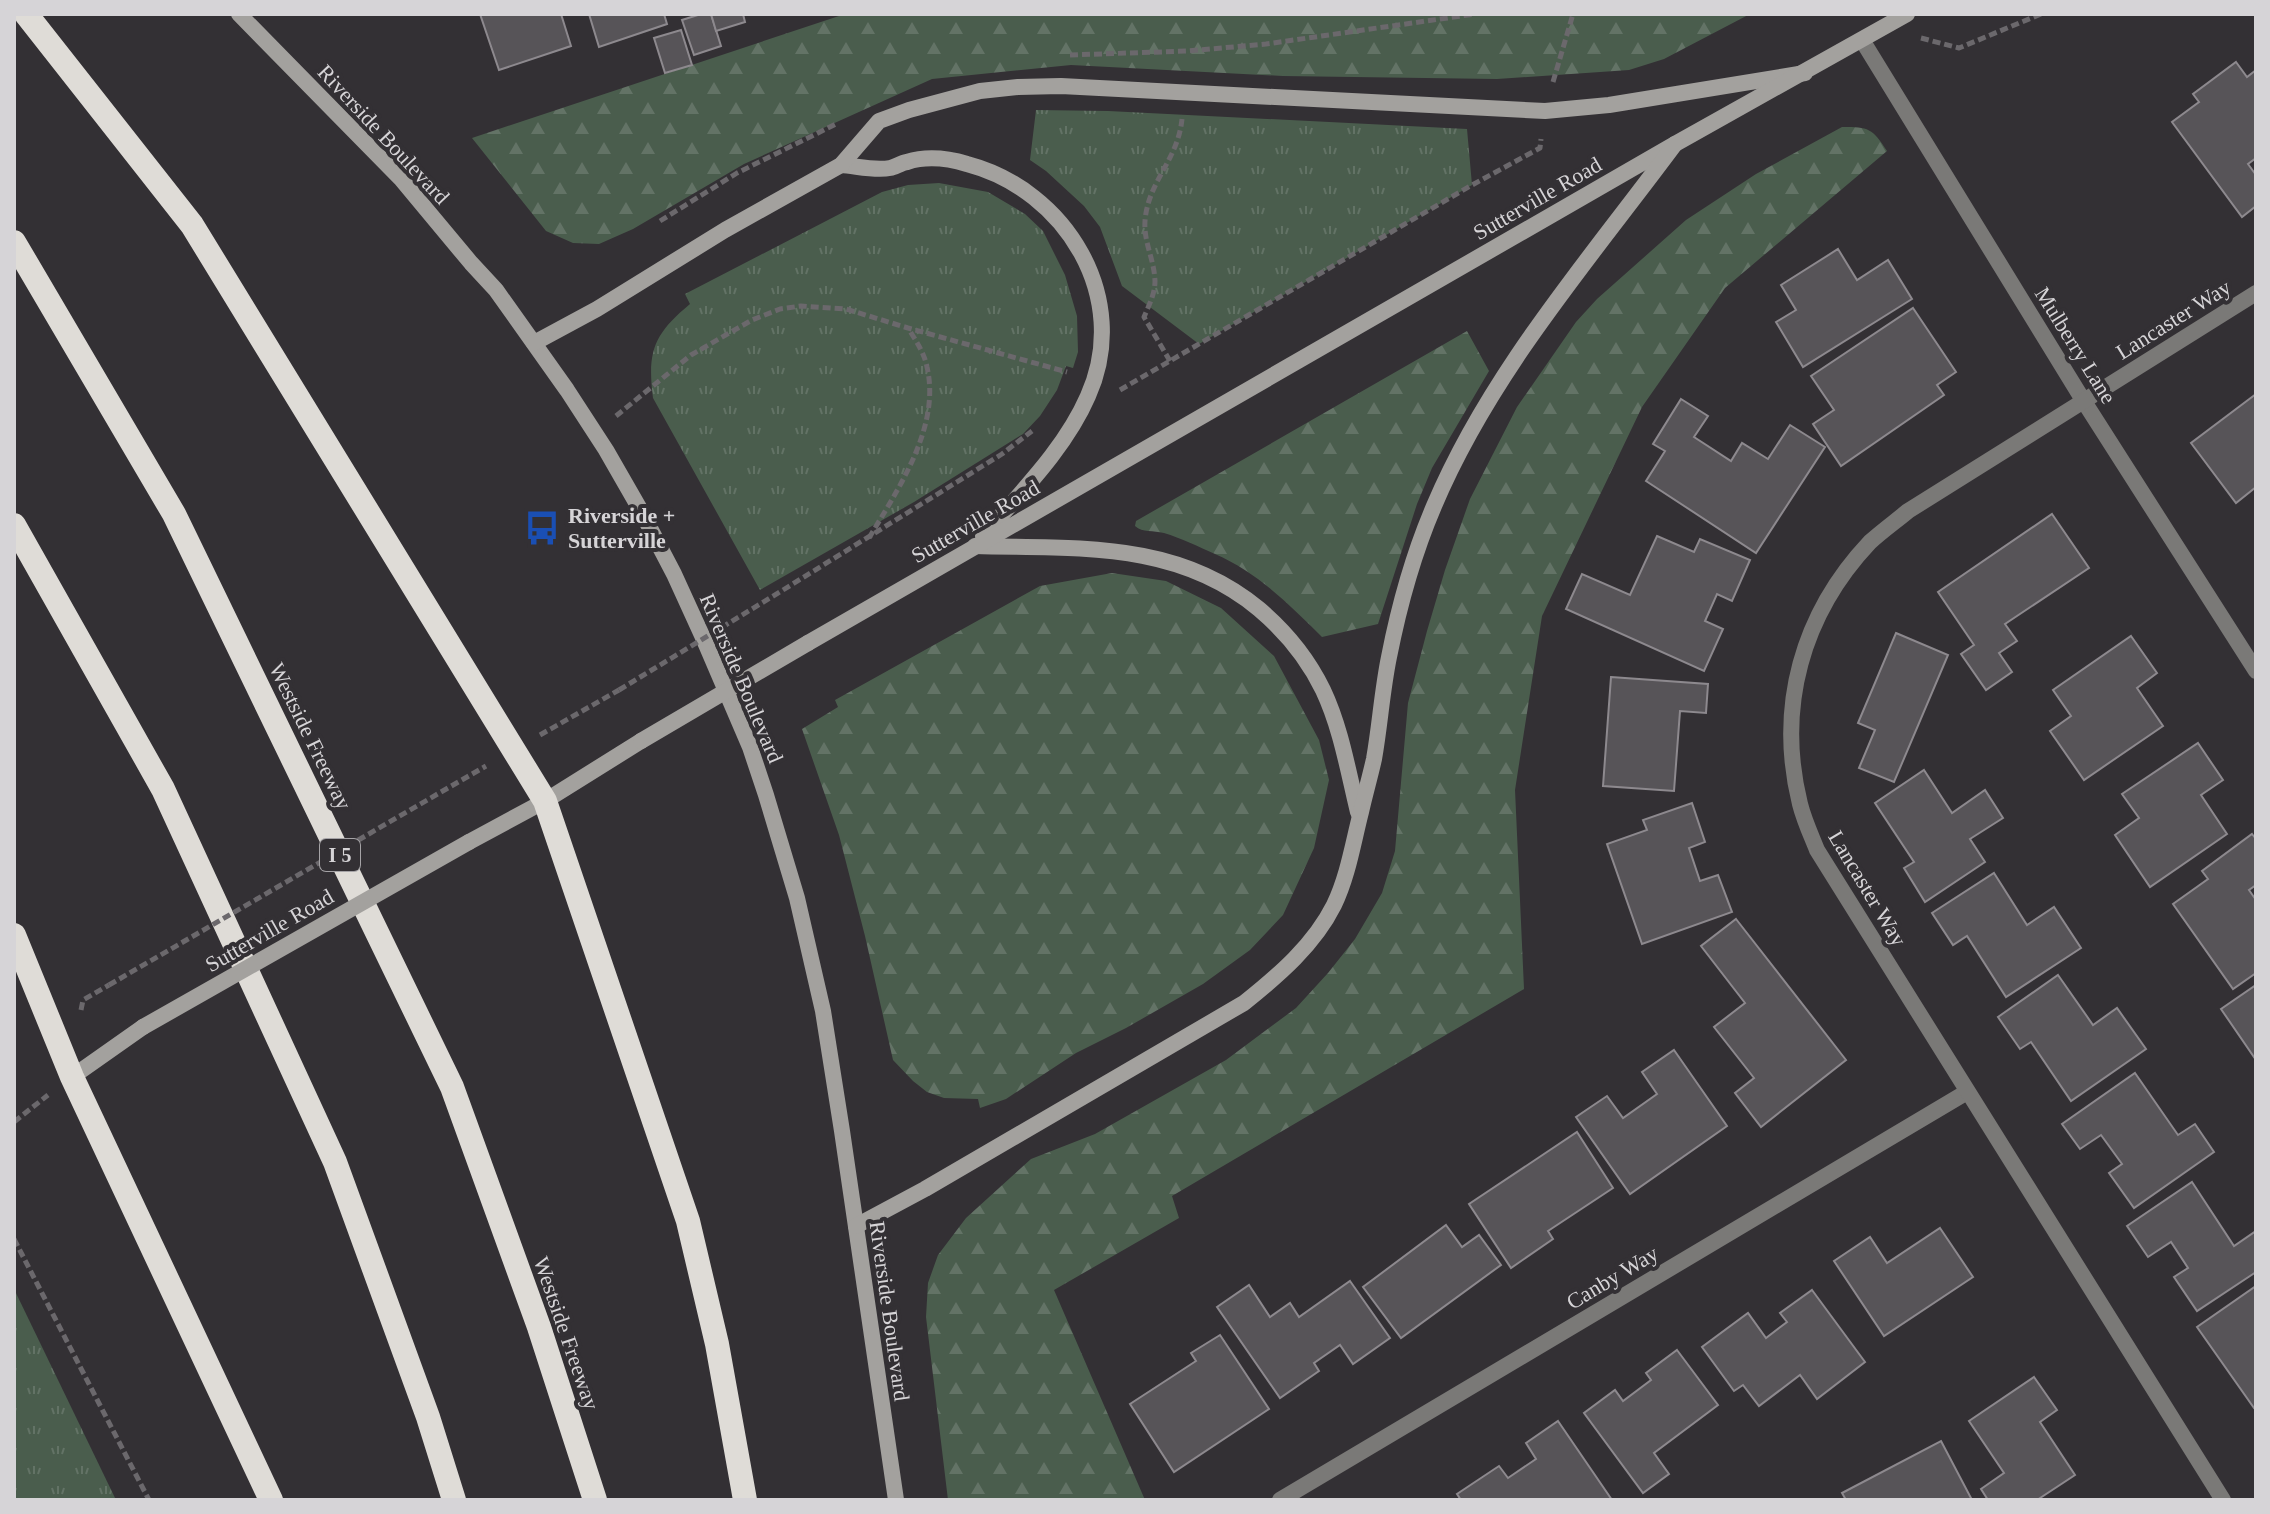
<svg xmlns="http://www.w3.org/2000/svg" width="2270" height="1514" font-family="Georgia,serif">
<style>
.grass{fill:url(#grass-tufts)}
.forest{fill:url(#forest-firs)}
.building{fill:#575458;stroke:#8d898e;stroke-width:2}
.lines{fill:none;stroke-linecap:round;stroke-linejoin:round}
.path{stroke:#6b686c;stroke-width:5;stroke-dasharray:8 4;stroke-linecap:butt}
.street{stroke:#7a7977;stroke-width:16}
.secondary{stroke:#a3a19e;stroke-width:16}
.highway{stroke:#dfdcd7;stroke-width:24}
.path-bridge{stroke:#6b686c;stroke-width:5;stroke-dasharray:8 4;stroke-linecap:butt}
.secondary-bridge{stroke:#a3a19e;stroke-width:16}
.labels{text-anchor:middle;stroke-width:8;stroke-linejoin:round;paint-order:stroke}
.shield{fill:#333034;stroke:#a5a3a6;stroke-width:2}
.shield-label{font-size:20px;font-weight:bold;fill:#d6d4d7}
.street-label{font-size:22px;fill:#d6d4d7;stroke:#333034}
.poi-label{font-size:22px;font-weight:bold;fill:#d6d4d7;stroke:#333034;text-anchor:start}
</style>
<defs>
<pattern id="grass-tufts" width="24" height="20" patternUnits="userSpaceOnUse" patternTransform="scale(2)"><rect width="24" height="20" fill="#4a5d4d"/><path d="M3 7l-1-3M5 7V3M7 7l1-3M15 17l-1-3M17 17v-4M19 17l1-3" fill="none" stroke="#637366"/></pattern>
<pattern id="forest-firs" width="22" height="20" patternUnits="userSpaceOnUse" patternTransform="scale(2)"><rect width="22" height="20" fill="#4a5d4d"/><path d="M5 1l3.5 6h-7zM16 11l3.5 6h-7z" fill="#637366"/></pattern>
</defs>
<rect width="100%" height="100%" fill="#333034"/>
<g class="grass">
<path d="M 1036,110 L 1108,111 L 1467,129 L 1472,185 L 1199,344 L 1122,286 L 1100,227 L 1084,206 L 1046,171 L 1030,160 Z"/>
<path d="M 939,183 L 988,192 L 1025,214 L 1043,231 L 1065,275 L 1077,316 L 1078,352 L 1073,368 L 1066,366 L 1057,390 L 1040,416 L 1023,434 L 914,502 L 760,590 L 653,398 C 647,351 654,334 690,304 L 685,294 L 882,192 L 908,185 Z"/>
<path d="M 14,1289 L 116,1500 L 14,1500 Z"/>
</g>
<g class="forest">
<path d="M 845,14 L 1750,14 L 1664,59 L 1629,70 L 1497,79 L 1283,76 L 1071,65 L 932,79 L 744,164 L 633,229 L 599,244 L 573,243 L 546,231 L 472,138 Z"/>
<path d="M 1842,127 C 1869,127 1872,128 1887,151 L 1725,288 L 1642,407 L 1542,616 L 1515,790 L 1524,989 L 1172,1196 L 1179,1218 L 1054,1290 L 1145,1500 L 948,1500 L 926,1317 L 928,1283 L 938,1255 L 966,1218 L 1031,1159 L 1095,1134 L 1226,1060 L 1296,1008 L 1328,973 L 1355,939 L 1382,893 L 1395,851 L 1408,703 L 1427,631 L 1445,570 L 1470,499 L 1517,407 L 1576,322 L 1597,299 L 1686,220 L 1756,174 Z"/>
<path d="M 1467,331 L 1489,371 L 1432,468 L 1417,504 L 1378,624 L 1322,637 C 1290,605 1257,572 1215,554 C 1199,547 1181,538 1164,533 C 1153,530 1143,533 1135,526 L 1136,521 Z"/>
<path d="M 1112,573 L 1166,581 L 1221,608 L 1274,656 L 1319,740 L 1329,780 L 1314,848 L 1283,915 L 1250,950 L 1203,984 L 1126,1028 L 1076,1053 L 1006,1099 L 980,1108 L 978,1099 L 944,1098 L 927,1092 L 913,1081 L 893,1060 L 865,936 L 839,835 L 802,729 L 838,707 L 835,700 L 1040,586 Z"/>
</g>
<g class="building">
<path d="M 480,14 L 561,14 L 571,46 L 499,70 Z"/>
<path d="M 589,14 L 664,14 L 667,24 L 599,47 Z"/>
<path d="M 701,14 L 711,14 L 721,46 L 694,55 L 682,20 Z"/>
<path d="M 711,14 L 743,14 L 745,22 L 716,31 Z"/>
<path d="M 681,30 L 692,65 L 665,73 L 654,38 Z"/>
<path d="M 2236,62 L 2247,77 L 2256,70 L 2256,158 L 2248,164 L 2256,175 L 2256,206 L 2242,217 L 2172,122 L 2199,102 L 2193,94 Z"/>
<path d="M 1838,249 L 1857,280 L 1888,260 L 1912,299 L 1803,367 L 1776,322 L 1796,310 L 1781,285 Z"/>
<path d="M 1913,308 L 1956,372 L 1937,385 L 1944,395 L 1841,466 L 1813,424 L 1834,410 L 1811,376 Z"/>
<path d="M 2256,394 L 2256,487 L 2236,503 L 2191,443 Z"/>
<path d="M 1681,399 L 1708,416 L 1694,437 L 1731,461 L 1742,443 L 1768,459 L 1790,425 L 1825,447 L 1756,553 L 1646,481 L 1665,451 L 1653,444 Z"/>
<path d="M 2052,514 L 2089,568 L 2005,624 L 2017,641 L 1999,653 L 2012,672 L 1986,690 L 1961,654 L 1974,645 L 1938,592 Z"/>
<path d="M 1657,536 L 1694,552 L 1700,539 L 1750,560 L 1732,601 L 1717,594 L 1705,621 L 1723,629 L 1704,671 L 1566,609 L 1582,574 L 1630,595 Z"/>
<path d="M 1896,633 L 1948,655 L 1894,782 L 1859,768 L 1875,730 L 1858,723 Z"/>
<path d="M 2131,636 L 2157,673 L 2137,688 L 2163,726 L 2084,780 L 2050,731 L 2071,716 L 2053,690 Z"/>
<path d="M 1611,677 L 1708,684 L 1706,713 L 1680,711 L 1674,791 L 1603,786 Z"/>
<path d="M 2198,743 L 2223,780 L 2201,795 L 2227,834 L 2150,887 L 2115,835 L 2139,818 L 2122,794 Z"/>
<path d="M 1924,770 L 1952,813 L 1985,790 L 2003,818 L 1970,839 L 1985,862 L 1925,902 L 1904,868 L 1914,862 L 1875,803 Z"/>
<path d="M 1692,803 L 1705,842 L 1689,848 L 1700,881 L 1718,875 L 1732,912 L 1642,944 L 1607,844 L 1647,830 L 1643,820 Z"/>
<path d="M 2252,834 L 2256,839 L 2256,885 L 2249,890 L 2256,900 L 2256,973 L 2233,989 L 2173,904 L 2208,879 L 2202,871 Z"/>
<path d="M 1994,873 L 2027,925 L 2054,907 L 2081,948 L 2006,997 L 1967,936 L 1953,945 L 1932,913 Z"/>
<path d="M 1736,919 L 1846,1060 L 1761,1127 L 1735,1093 L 1754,1078 L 1714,1027 L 1745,1003 L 1701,946 Z"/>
<path d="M 2058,975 L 2093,1025 L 2117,1008 L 2146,1049 L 2071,1101 L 2031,1042 L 2020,1049 L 1998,1017 Z"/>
<path d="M 2256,985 L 2256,1060 L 2221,1009 Z"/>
<path d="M 1674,1050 L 1727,1126 L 1630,1194 L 1576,1117 L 1607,1096 L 1623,1118 L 1657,1094 L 1642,1072 Z"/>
<path d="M 2135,1073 L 2178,1135 L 2195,1124 L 2214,1152 L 2134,1208 L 2109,1173 L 2122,1164 L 2101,1135 L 2080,1149 L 2062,1124 Z"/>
<path d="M 1577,1132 L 1613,1188 L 1548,1231 L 1553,1239 L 1511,1268 L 1469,1204 Z"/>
<path d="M 2192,1182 L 2234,1246 L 2256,1231 L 2256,1272 L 2197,1311 L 2174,1277 L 2188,1268 L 2171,1242 L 2148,1257 L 2127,1226 Z"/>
<path d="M 1446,1225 L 1462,1247 L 1479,1235 L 1501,1265 L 1401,1338 L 1363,1287 Z"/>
<path d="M 1940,1228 L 1973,1277 L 1884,1336 L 1834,1261 L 1870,1237 L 1887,1263 Z"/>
<path d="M 1350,1281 L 1390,1338 L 1353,1364 L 1340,1345 L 1314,1363 L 1319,1371 L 1280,1398 L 1217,1307 L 1249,1285 L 1270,1317 L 1290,1303 L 1299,1317 Z"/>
<path d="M 2256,1286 L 2256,1407 L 2254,1408 L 2197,1327 Z"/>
<path d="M 1812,1290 L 1865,1362 L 1817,1399 L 1800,1375 L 1759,1406 L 1743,1385 L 1734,1391 L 1702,1347 L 1748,1313 L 1766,1338 L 1787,1322 L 1780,1313 Z"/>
<path d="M 1220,1335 L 1269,1409 L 1174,1472 L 1130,1404 L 1196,1361 L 1191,1353 Z"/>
<path d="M 1677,1350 L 1718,1405 L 1654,1453 L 1669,1474 L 1643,1493 L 1584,1413 L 1615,1390 L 1623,1401 L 1651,1380 L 1646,1373 Z"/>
<path d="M 2034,1377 L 2057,1410 L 2040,1422 L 2075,1475 L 2037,1500 L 1988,1500 L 1981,1489 L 2004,1473 L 1969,1421 Z"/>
<path d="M 1558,1421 L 1612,1500 L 1461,1500 L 1457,1494 L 1499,1466 L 1508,1478 L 1536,1459 L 1526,1443 Z"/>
<path d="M 1941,1441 L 1972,1500 L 1846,1500 L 1842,1493 Z"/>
</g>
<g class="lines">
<g class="path">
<path d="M 1921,38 L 1959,48 L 2041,14"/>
<path d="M 1070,55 L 1188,51 L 1266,44 L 1475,14"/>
<path d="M 1553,82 L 1573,14"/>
<path d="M 660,221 L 737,173 L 836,124"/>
<path d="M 1170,361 L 1144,317 C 1149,305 1155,294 1155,281 C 1154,256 1141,239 1146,213 C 1152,178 1178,158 1182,119"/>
<path d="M 1120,390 L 1472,185 L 1540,148 L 1541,139"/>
<path d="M 616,416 L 691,355 L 752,320 L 780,309 L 801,306 L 846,309 L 908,328 L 1067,372"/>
<path d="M 869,538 C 898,489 941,427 927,367 C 924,352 916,341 908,328"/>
<path d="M 783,590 L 1002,454 L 1032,431"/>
<path d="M 540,735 L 619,690"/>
<path d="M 441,792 L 486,766"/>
<path d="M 81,1010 L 83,1000 L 109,985"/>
<path d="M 14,1122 L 48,1095"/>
<path d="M 14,1239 L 149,1500"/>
</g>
<g class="street">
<path d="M 1862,40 L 2083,400 L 2256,671"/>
<path d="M 1280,1500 L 1967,1092"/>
<path d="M 2223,1500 L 1817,850 C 1811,835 1804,820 1800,804 C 1776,707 1802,614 1870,542 C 1882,531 1896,521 1908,511 L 2256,293"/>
</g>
<g class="secondary">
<path d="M 239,14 L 401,179 L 471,263 L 496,290 L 567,390 L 606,450 L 641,511 L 674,574 L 705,642 L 750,747 L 766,795 L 797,898 L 823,1011 L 842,1131 L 896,1500"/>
<path d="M 841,165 C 856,166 875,171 890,168 C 895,167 901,163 907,162 C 926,156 947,158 967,164 C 1066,190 1132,298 1088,396 C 1065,449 1020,493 983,536"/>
<path d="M 534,343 L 597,309 L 725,230 L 841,165 L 879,121 L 909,110 L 980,91 L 1018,87 L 1061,86 L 1545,111 L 1609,105 L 1805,73"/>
<path d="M 975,546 C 1076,549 1176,540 1259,609 C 1285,631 1308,659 1323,690 C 1341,728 1348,771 1358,812"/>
<path d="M 808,643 L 1675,144 L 1907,14"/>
<path d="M 469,842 L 545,801 L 641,741"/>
<path d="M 72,1077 L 143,1027"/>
<path d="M 856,1226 L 925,1189 L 1244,1003 C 1279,975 1314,945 1334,905 C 1348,876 1353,843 1361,812 C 1365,794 1370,777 1374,759 C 1380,725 1382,691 1389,657 C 1399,606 1413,555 1434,506 C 1490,373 1589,260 1675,144"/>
</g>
<g class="highway">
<path d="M 26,14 L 192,225 L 545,801 L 688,1221 L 717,1344 L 745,1500"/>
<path d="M 14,242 L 174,514 L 452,1087 L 539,1327 L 595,1500"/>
<path d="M 14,525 L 163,789 L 335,1162 L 428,1417 L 454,1500"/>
<path d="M 14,935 L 72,1077 L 271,1500"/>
</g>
<g class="path-bridge">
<path d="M 619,690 L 783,590"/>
<path d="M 109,985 L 441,792"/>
</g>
<g class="secondary-bridge">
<path d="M 641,741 L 808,643"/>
<path d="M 143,1027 L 469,842"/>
</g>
</g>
<defs>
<g id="bus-bare" transform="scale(2.76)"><path d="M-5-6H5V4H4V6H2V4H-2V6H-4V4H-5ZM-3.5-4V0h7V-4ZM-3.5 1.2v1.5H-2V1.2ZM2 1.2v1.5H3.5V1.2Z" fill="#1a4fb4" stroke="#333034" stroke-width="2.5" paint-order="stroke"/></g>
</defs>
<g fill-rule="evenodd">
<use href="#bus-bare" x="542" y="528"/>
</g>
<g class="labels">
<rect class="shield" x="320" y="839" width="40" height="32" rx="6"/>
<g class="shield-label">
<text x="340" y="862">I 5</text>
</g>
<g class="street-label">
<text transform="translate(384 134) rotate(47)" y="8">Riverside Boulevard</text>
<text transform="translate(1537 198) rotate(-30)" y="8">Sutterville Road</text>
<text transform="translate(2173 319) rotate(-32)" y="8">Lancaster Way</text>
<text transform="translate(2076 345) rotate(58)" y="8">Mulberry Lane</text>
<text transform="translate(975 521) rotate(-30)" y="8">Sutterville Road</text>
<text transform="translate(742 678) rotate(67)" y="8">Riverside Boulevard</text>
<text transform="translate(311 736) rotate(64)" y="8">Westside Freeway</text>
<text transform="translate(1868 888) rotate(59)" y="8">Lancaster Way</text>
<text transform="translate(269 930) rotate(-30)" y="8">Sutterville Road</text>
<text transform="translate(1612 1277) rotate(-31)" y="8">Canby Way</text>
<text transform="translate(890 1311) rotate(82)" y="8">Riverside Boulevard</text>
<text transform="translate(567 1333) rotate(71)" y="8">Westside Freeway</text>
</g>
<g class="poi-label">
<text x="568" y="523">Riverside +<tspan x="568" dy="25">Sutterville</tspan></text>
</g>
</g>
<rect width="2270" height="1514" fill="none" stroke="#d6d4d7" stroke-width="32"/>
</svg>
